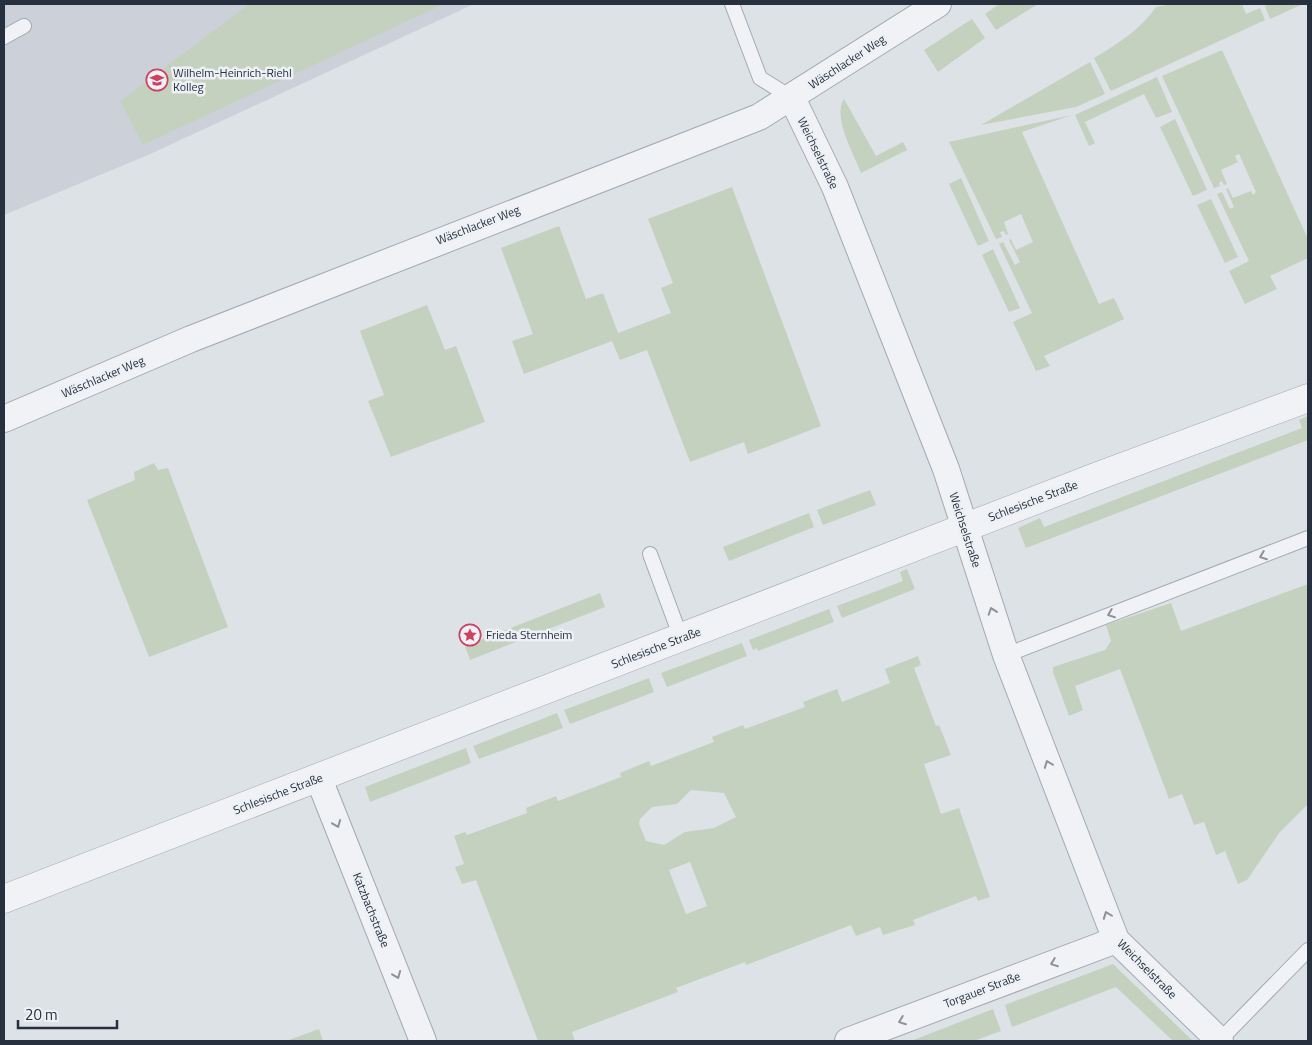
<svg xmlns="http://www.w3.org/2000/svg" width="1312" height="1045" font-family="'Titillium Web',sans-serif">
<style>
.built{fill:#ccd1d9}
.green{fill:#c4d1bf;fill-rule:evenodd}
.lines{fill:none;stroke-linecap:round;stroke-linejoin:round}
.service-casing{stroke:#a3a9b1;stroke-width:16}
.minor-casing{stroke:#a3a9b1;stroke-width:28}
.tertiary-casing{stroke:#a3a9b1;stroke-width:29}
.service{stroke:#f0f2f6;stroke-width:14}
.minor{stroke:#f0f2f6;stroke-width:26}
.tertiary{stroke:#f0f2f6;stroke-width:28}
.oneway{stroke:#8c919a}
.labels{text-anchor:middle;stroke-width:5;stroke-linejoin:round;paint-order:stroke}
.street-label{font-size:12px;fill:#27303e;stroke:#edf1f5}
.poi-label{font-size:12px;fill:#27303e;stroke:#edf1f5;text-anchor:start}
</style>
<rect width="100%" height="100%" fill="#dde2e7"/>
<path class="built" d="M 4,4 L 474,4 L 148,155 L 4,215 Z"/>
<g class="green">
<path d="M 249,4 L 444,4 L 143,145 L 120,101 Z"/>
<path d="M 999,4 L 1038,4 L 996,30 L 985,14 Z"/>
<path d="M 1172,4 L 1242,4 L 1246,14 L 1260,8 L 1265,20 L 1111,91 L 1094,58 C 1119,43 1140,30 1156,7 Z"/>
<path d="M 1269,4 L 1303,4 L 1270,19 L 1265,6 Z"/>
<path d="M 972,19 L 985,38 L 938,72 L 924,50 Z"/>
<path d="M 1222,50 L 1308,239 L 1308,258 L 1270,276 L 1277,289 L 1245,304 L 1229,271 L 1249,261 L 1217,194 L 1222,192 L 1230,209 L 1234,207 L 1226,189 L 1228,188 L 1233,198 L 1251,191 L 1253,195 L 1256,192 L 1239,154 L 1235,156 L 1238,162 L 1221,170 L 1227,184 L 1224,185 L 1222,181 L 1219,183 L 1220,186 L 1214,188 L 1162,76 Z"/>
<path d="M 1090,62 L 1105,94 L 1076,107 L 981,125 Z"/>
<path d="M 1157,77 L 1172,112 L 1156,118 L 1144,94 L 1085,122 L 1095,143 L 1089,146 L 1075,115 Z"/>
<path d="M 844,99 L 876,156 L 903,142 L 907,150 L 861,173 C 854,154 832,117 844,99 Z"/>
<path d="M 1072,115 L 1022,132 L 1099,304 L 1114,298 L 1124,319 L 1044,356 L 1050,366 L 1036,371 L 1013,322 L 1032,313 L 999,244 L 1003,242 L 1015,265 L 1020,262 L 1009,240 L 1011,239 L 1016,250 L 1033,242 L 1021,214 L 1004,222 L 1008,234 L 1006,235 L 1004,231 L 1000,232 L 1002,237 L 996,239 L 949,142 Z"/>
<path d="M 1175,119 L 1207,190 L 1193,196 L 1160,127 Z"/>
<path d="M 961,178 L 989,241 L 978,246 L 949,184 Z"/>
<path d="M 732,187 L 821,426 L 748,454 L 744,442 L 690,462 L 647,350 L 620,360 L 612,341 L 524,374 L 512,341 L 533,334 L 501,248 L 559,226 L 586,299 L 603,293 L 618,333 L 671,313 L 661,288 L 673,283 L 648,219 Z"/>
<path d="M 1211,199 L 1238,257 L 1225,263 L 1197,205 Z"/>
<path d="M 993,249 L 1020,308 L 1009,312 L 982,255 Z"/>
<path d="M 427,305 L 445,350 L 456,346 L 485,422 L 391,457 L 368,401 L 384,395 L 360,331 Z"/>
<path d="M 1308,416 L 1308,440 L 1026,548 L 1018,528 L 1040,518 L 1044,527 L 1302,428 L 1299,420 Z"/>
<path d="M 154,463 L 158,470 L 168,468 L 228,627 L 149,657 L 87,500 L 135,480 L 134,472 Z"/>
<path d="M 870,490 L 876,505 L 823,525 L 817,510 Z"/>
<path d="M 809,513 L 814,527 L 729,561 L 723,547 Z"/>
<path d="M 907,569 L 915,589 L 842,618 L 837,606 L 903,581 L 900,572 Z"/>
<path d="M 1308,584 L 1308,804 L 1279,833 L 1247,880 L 1238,884 L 1225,851 L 1216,855 L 1204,822 L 1194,825 L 1182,794 L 1169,799 L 1120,669 L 1075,686 L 1083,710 L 1069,716 L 1053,672 L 1053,667 L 1105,650 L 1111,641 L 1106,625 L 1171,603 L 1181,631 Z"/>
<path d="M 600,593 L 605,607 L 470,660 L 465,646 Z"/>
<path d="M 829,609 L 834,622 L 758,651 L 757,648 L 753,650 L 749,640 Z"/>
<path d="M 742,643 L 747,656 L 667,687 L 661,673 Z"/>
<path d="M 918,656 L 921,665 L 914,668 L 936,726 L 939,725 L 951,755 L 924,764 L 941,814 L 959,808 L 990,897 L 978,901 L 976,896 L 913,920 L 915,925 L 883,935 L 880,927 L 856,936 L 851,925 L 746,965 L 745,962 L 676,988 L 678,992 L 572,1032 L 575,1041 L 538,1041 L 476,880 L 462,884 L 455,867 L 464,864 L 454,836 L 465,832 L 467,835 L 527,813 L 526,808 L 556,796 L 558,801 L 621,777 L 620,773 L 649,761 L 651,766 L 714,742 L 712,737 L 743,725 L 745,729 L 805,707 L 803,702 L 837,689 L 842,702 L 890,683 L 885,669 ZM 691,790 L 724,793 L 736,817 L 714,828 L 685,832 L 664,845 L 646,841 L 639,824 L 640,819 L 652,807 L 677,804 ZM 690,862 L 707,906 L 686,914 L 669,870 Z"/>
<path d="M 649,678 L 654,692 L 570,724 L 564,710 Z"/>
<path d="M 557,713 L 563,728 L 479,759 L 473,746 Z"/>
<path d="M 466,748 L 471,763 L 370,802 L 365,787 Z"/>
<path d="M 1113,964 L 1193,1041 L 1173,1041 L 1116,987 L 1012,1027 L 1005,1005 Z"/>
<path d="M 993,1009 L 1001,1031 L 974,1041 L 911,1041 Z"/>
<path d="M 319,1029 L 323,1041 L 286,1041 Z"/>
</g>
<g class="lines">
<g class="service-casing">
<g id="service">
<path d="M 732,4 L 760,78 L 792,98"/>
<path d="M 4,37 L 24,26"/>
<path d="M 650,554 L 681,638"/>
<path d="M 1006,655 L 1308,538"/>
<path d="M 1219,1041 L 1308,950"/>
</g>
</g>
<g class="minor-casing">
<g id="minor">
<path d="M 792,98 L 835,187 L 946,469 L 1006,655 L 1116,940 L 1220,1041"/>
<path d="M 4,419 L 191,339 L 759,117 L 938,4"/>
<path d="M 319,779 L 423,1041"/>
<path d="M 848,1041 L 1116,940"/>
</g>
</g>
<g class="tertiary-casing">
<path id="tertiary" d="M 4,899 L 1098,476 L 1308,398"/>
</g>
<use href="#service" class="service"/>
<use href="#minor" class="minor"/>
<use href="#tertiary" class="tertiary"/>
</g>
<defs><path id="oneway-chevron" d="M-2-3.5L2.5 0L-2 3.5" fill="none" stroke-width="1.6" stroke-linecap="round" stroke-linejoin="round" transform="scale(1.25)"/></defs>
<g class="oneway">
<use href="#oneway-chevron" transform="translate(1263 556) rotate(159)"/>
<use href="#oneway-chevron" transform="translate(992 611) rotate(-109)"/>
<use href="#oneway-chevron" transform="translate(1111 614) rotate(159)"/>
<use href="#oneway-chevron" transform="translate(1048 764) rotate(-111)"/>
<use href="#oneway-chevron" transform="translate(337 824) rotate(68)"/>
<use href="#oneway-chevron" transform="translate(1107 915) rotate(-111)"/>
<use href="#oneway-chevron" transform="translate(1054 963) rotate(159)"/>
<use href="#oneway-chevron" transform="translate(397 975) rotate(68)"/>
<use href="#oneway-chevron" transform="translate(902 1021) rotate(159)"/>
</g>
<defs>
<g id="school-ring" transform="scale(1.125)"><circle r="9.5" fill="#edf1f5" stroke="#cd425e" stroke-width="1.5"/><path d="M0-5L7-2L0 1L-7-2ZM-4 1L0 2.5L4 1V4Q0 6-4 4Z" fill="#cd425e"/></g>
<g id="sight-ring" transform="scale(1.125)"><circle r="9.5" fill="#edf1f5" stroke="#cd425e" stroke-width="1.5"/><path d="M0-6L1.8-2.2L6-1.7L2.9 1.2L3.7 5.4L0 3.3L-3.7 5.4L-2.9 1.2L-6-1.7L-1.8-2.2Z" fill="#cd425e"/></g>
</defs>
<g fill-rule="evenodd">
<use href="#school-ring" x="157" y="80"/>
<use href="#sight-ring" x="470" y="635"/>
</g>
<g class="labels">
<g class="street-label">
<text transform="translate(847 62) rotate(-33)" y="4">Wäschlacker Weg</text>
<text transform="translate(818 153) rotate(64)" y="4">Weichselstraße</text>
<text transform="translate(478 225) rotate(-21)" y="4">Wäschlacker Weg</text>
<text transform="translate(103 377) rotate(-23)" y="4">Wäschlacker Weg</text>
<text transform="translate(1033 501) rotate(-21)" y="4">Schlesische Straße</text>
<text transform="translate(965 530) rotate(72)" y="4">Weichselstraße</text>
<text transform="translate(656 648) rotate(-21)" y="4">Schlesische Straße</text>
<text transform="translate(278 794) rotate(-21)" y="4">Schlesische Straße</text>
<text transform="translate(371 910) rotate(68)" y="4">Katzbachstraße</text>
<text transform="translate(1147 969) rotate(45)" y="4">Weichselstraße</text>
<text transform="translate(982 990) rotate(-21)" y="4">Torgauer Straße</text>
</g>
<g class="poi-label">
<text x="173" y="77">Wilhelm-Heinrich-Riehl<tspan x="173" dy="14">Kolleg</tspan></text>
<text x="486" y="639">Frieda Sternheim</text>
</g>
</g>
<rect width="1312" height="1045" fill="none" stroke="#27303e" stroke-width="10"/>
<path d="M18 1020v8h99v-8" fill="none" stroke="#27303e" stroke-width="2.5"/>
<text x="25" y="1020" font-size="15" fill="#27303e" stroke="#edf1f5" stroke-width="4" paint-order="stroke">20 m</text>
</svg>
